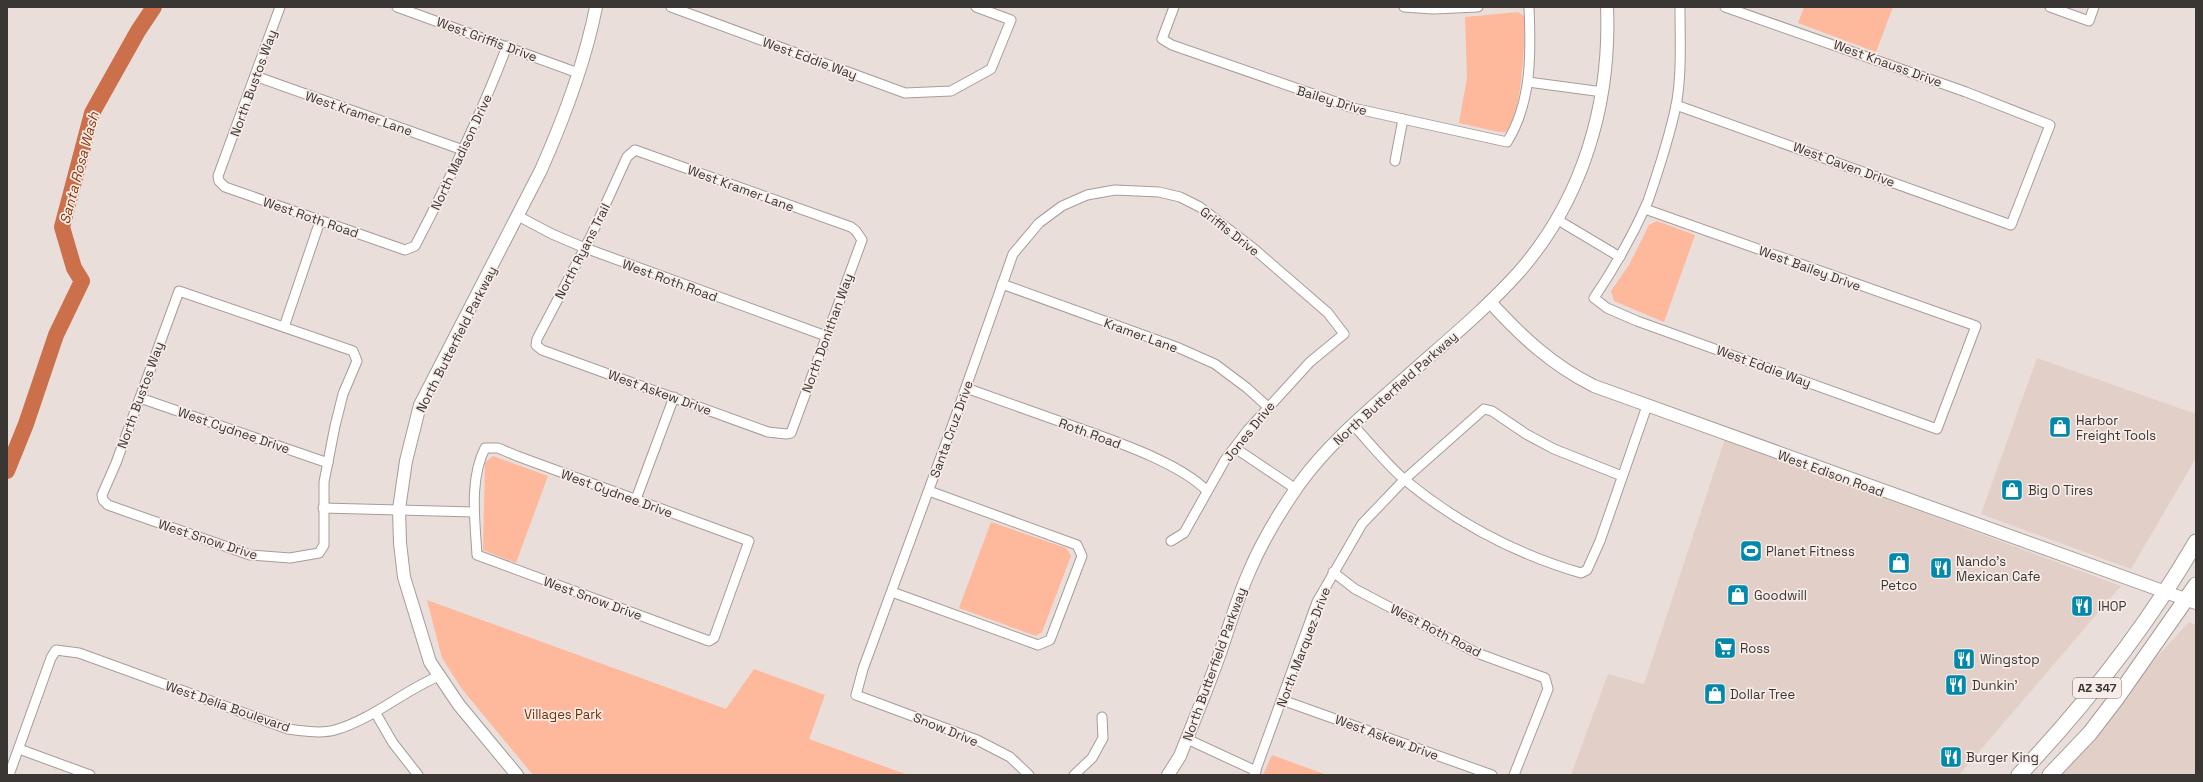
<svg xmlns="http://www.w3.org/2000/svg" width="2203" height="782" font-family="'Space Grotesk',sans-serif">
<style>
.built{fill:#e2d0c8}
.green{fill:#feb89c}
.lines{fill:none;stroke-linecap:round;stroke-linejoin:round}
.river{stroke:#cb704b;stroke-width:16}
.minor-casing{stroke:#a69c98;stroke-width:11}
.tertiary-casing{stroke:#a69c98;stroke-width:14}
.trunk-casing{stroke:#a69c98;stroke-width:17}
.minor{stroke:#fff;stroke-width:9}
.tertiary{stroke:#fff;stroke-width:12}
.trunk{stroke:#fff;stroke-width:15}
.labels{text-anchor:middle;stroke-width:3.5;stroke-linejoin:round;paint-order:stroke}
.shield{fill:#f7ece7;stroke:#736d6a;stroke-width:1}
.shield-label{font-size:12px;font-weight:bold;fill:#3a3634}
.street-label{font-size:13px;fill:#3a3634;stroke:#f7ece7}
.poi-label{font-size:13px;fill:#3a3634;stroke:#f7ece7;text-anchor:start}
.park-label{font-size:13px;fill:#7d2b00;stroke:#f7ece7}
.water-label{font-size:14px;font-style:italic;fill:#8a370d;stroke:#f7ece7}
</style>
<rect width="100%" height="100%" fill="#eadeda"/>
<g class="built">
<path d="M 2037,358 L 2196,414 L 2196,458 L 2131,569 L 1981,514 Z"/>
<path d="M 1725,439 L 2121,586 L 1959,775 L 1571,775 L 1608,674 L 1644,684 Z"/>
<path d="M 2189,622 L 2196,625 L 2196,775 L 2048,775 Z"/>
</g>
<g class="green">
<path d="M 1804,7 L 1893,7 L 1876,52 L 1798,23 Z"/>
<path d="M 1518,12 L 1525,17 C 1525,36 1522,124 1505,132 L 1499,132 L 1459,123 L 1467,78 L 1465,17 Z"/>
<path d="M 1657,221 L 1695,235 L 1664,322 L 1614,301 L 1611,291 L 1629,265 L 1649,225 Z"/>
<path d="M 493,456 L 548,476 L 516,563 L 483,550 L 485,462 Z"/>
<path d="M 991,522 L 1066,548 L 1071,556 L 1042,632 L 1036,636 L 959,608 Z"/>
<path d="M 427,600 L 726,709 L 754,669 L 825,695 L 809,739 L 908,775 L 533,775 L 462,689 L 442,658 Z"/>
<path d="M 1272,755 L 1327,775 L 1263,775 Z"/>
</g>
<g class="lines">
<path class="river" d="M 7,471 L 26,424 L 56,335 L 82,281 L 74,268 L 62,227 L 92,113 L 138,31 L 154,7"/>
<g class="minor-casing">
<g id="minor">
<path d="M 280,7 L 218,176 L 219,181 L 225,187 L 405,250 L 415,246 C 449,181 481,115 507,46"/>
<path d="M 397,7 L 578,73"/>
<path d="M 671,7 L 905,93 L 951,91 L 991,69 L 1011,20 L 976,7"/>
<path d="M 1174,7 L 1162,39 L 1172,45 L 1353,108 L 1507,142 C 1532,102 1531,53 1529,7"/>
<path d="M 1404,7 L 1433,9 L 1478,7"/>
<path d="M 2050,7 L 2089,21 L 2094,7"/>
<path d="M 255,76 L 463,150"/>
<path d="M 1528,82 L 1603,92"/>
<path d="M 1676,105 L 2011,225 L 2050,125 L 1966,92 L 1725,7"/>
<path d="M 635,150 L 851,227 L 856,231 L 862,240 L 791,433 L 786,434 L 768,432 L 542,350 L 536,345 L 537,339 L 592,234 L 627,157 Z"/>
<path d="M 1395,161 L 1403,119"/>
<path d="M 1645,209 L 1976,326 L 1937,429 L 1637,321 L 1607,308 L 1594,298 C 1615,267 1633,235 1648,201 C 1659,169 1669,138 1676,106 C 1682,74 1680,40 1680,7"/>
<path d="M 518,216 L 552,234 L 585,248 L 826,336"/>
<path d="M 1558,220 L 1620,257"/>
<path d="M 1002,284 L 1179,348 L 1215,364 L 1247,388 L 1268,407"/>
<path d="M 179,291 L 353,351 L 357,361 L 343,394 L 335,426 L 324,482 L 324,545 L 319,553 L 290,558 L 250,555 L 108,505 L 103,500 L 102,495 L 116,463 Z"/>
<path d="M 284,327 L 320,221"/>
<path d="M 966,388 C 1005,402 1045,416 1084,430 C 1120,443 1181,464 1207,491"/>
<path d="M 140,398 L 328,463"/>
<path d="M 1353,425 C 1370,443 1386,464 1405,480 C 1457,523 1516,554 1581,573 L 1587,570 L 1600,541 L 1647,406"/>
<path d="M 485,448 L 498,448 L 517,456 L 749,541 L 714,638 L 709,641 L 477,555 C 475,520 469,480 485,448 Z"/>
<path d="M 1235,448 L 1296,489"/>
<path d="M 636,499 L 674,397"/>
<path d="M 323,508 L 474,512"/>
<path d="M 1333,572 L 1355,589 L 1477,653 L 1545,678 L 1548,689 L 1514,775"/>
<path d="M 892,592 L 1038,645 L 1050,640 L 1082,556 L 1077,545 L 929,491"/>
<path d="M 1282,700 L 1492,775"/>
<path d="M 375,712 L 393,743 L 418,775"/>
<path d="M 1187,739 L 1256,771"/>
<path d="M 19,749 L 90,775"/>
<path d="M 9,775 L 51,658 L 56,650 L 79,653 L 288,729 C 303,731 321,734 335,730 C 373,719 403,691 439,676"/>
<path d="M 1029,775 L 1010,757 L 977,740 L 856,695 L 863,669 L 954,421 L 1013,254 L 1039,223 L 1062,206 L 1087,195 L 1115,190 L 1159,192 L 1180,197 L 1200,207 L 1253,248 L 1328,313 L 1344,334 L 1310,362 L 1247,431 L 1225,460 L 1184,533 L 1171,541"/>
<path d="M 1074,775 L 1092,758 L 1103,738 L 1102,717"/>
<path d="M 1254,775 L 1317,602 L 1362,524 L 1405,479 L 1484,409 L 1492,411 L 1526,434 L 1554,449 L 1622,476"/>
</g>
</g>
<g class="tertiary-casing">
<g id="tertiary">
<path d="M 1490,302 C 1522,337 1552,365 1594,386 L 2196,603"/>
<path d="M 517,775 L 459,705 L 430,662 L 404,577 L 400,543 L 399,509 L 406,461 L 420,405 L 541,170 C 564,118 585,63 596,7"/>
<path d="M 1168,775 L 1180,756 C 1193,723 1207,690 1219,656 C 1229,628 1237,599 1249,572 C 1262,541 1281,510 1300,483 C 1329,443 1368,411 1404,379 C 1443,344 1484,311 1519,272 C 1583,199 1611,103 1607,7"/>
</g>
</g>
<g class="trunk-casing">
<g id="trunk">
<path d="M 2019,775 C 2087,703 2146,628 2196,542"/>
<path d="M 2050,775 L 2090,733 L 2116,699 L 2196,585"/>
</g>
</g>
<use href="#minor" class="minor"/>
<use href="#tertiary" class="tertiary"/>
<use href="#trunk" class="trunk"/>
</g>
<defs>
<g id="shop-square" transform="scale(1.15)"><rect x="-9" y="-9" width="18" height="18" rx="4" fill="#0289aa" stroke="#f7ece7"/><path d="M-5-2.5h2.3a2.7 3.5 0 0 1 5.4 0H5L5.5 6h-11ZM-1.5-2.5h3a1.5 2.3 0 0 0-3 0Z" fill="#fff"/></g>
<g id="stadium-square" transform="scale(1.15)"><rect x="-9" y="-9" width="18" height="18" rx="4" fill="#0289aa" stroke="#f7ece7"/><path d="M0-5a6.5 5 0 1 0 0 10a6.5 5 0 1 0 0-10ZM-3.5-1.8h7v3.6h-7Z" fill="#fff"/></g>
<g id="restaurant-square" transform="scale(1.15)"><rect x="-9" y="-9" width="18" height="18" rx="4" fill="#0289aa" stroke="#f7ece7"/><path d="M-5-6h1v4h1v-4h1v4h1v-4h1v5L-1.5 .5V6h-2V.5L-5-1ZM5-6V6H3V1.5H1.5Q1.5-4 5-6Z" fill="#fff"/></g>
<g id="supermarket-square" transform="scale(1.15)"><rect x="-9" y="-9" width="18" height="18" rx="4" fill="#0289aa" stroke="#f7ece7"/><path d="M-6-5.5h2.5l.6 2H6L4.5 2H-2.5L-4.4-4H-6ZM-1.5 3.2a1.3 1.3 0 1 0 .1 0ZM3 3.2a1.3 1.3 0 1 0 .1 0Z" fill="#fff"/></g>
</defs>
<g fill-rule="evenodd">
<use href="#shop-square" x="2060" y="427"/>
<use href="#shop-square" x="2012" y="490"/>
<use href="#stadium-square" x="1751" y="551"/>
<use href="#shop-square" x="1899" y="563"/>
<use href="#restaurant-square" x="1941" y="568"/>
<use href="#shop-square" x="1738" y="595"/>
<use href="#restaurant-square" x="2082" y="606"/>
<use href="#supermarket-square" x="1725" y="648"/>
<use href="#restaurant-square" x="1964" y="659"/>
<use href="#restaurant-square" x="1956" y="685"/>
<use href="#shop-square" x="1715" y="694"/>
<use href="#restaurant-square" x="1951" y="757"/>
</g>
<g class="labels">
<rect class="shield" x="2073" y="678" width="48" height="20" rx="3"/>
<g class="shield-label">
<text x="2097" y="692">AZ 347</text>
</g>
<g class="street-label">
<text transform="translate(487 39) rotate(20)" y="5">West Griffis Drive</text>
<text transform="translate(810 58) rotate(20)" y="5">West Eddie Way</text>
<text transform="translate(1888 63) rotate(20)" y="5">West Knauss Drive</text>
<text transform="translate(253 83) rotate(-70)" y="5">North Bustos Way</text>
<text transform="translate(1332 100) rotate(17)" y="5">Bailey Drive</text>
<text transform="translate(359 113) rotate(19)" y="5">West Kramer Lane</text>
<text transform="translate(461 152) rotate(-65)" y="5">North Madison Drive</text>
<text transform="translate(1844 164) rotate(20)" y="5">West Caven Drive</text>
<text transform="translate(741 188) rotate(20)" y="5">West Kramer Lane</text>
<text transform="translate(311 217) rotate(19)" y="5">West Roth Road</text>
<text transform="translate(1230 231) rotate(38)" y="5">Griffis Drive</text>
<text transform="translate(582 251) rotate(-63)" y="5">North Ryans Trail</text>
<text transform="translate(1810 268) rotate(20)" y="5">West Bailey Drive</text>
<text transform="translate(670 280) rotate(20)" y="5">West Roth Road</text>
<text transform="translate(827 333) rotate(-70)" y="5">North Donithan Way</text>
<text transform="translate(1141 335) rotate(20)" y="5">Kramer Lane</text>
<text transform="translate(456 339) rotate(-63)" y="5">North Butterfield Parkway</text>
<text transform="translate(1764 366) rotate(20)" y="5">West Eddie Way</text>
<text transform="translate(1395 388) rotate(-42)" y="5">North Butterfield Parkway</text>
<text transform="translate(660 392) rotate(20)" y="5">West Askew Drive</text>
<text transform="translate(140 395) rotate(-70)" y="5">North Bustos Way</text>
<text transform="translate(951 429) rotate(-70)" y="5">Santa Cruz Drive</text>
<text transform="translate(234 430) rotate(19)" y="5">West Cydnee Drive</text>
<text transform="translate(1249 431) rotate(-51)" y="5">Jones Drive</text>
<text transform="translate(1090 433) rotate(20)" y="5">Roth Road</text>
<text transform="translate(1831 473) rotate(20)" y="5">West Edison Road</text>
<text transform="translate(617 493) rotate(20)" y="5">West Cydnee Drive</text>
<text transform="translate(208 539) rotate(18)" y="5">West Snow Drive</text>
<text transform="translate(593 598) rotate(20)" y="5">West Snow Drive</text>
<text transform="translate(1436 630) rotate(27)" y="5">West Roth Road</text>
<text transform="translate(1303 647) rotate(-69)" y="5">North Marquez Drive</text>
<text transform="translate(1214 664) rotate(-70)" y="5">North Butterfield Parkway</text>
<text transform="translate(228 706) rotate(19)" y="5">West Delia Boulevard</text>
<text transform="translate(946 729) rotate(22)" y="5">Snow Drive</text>
<text transform="translate(1387 737) rotate(20)" y="5">West Askew Drive</text>
</g>
<g class="poi-label">
<text x="2076" y="425">Harbor<tspan x="2076" dy="15">Freight Tools</tspan></text>
<text x="2028" y="495">Big O Tires</text>
<text x="1766" y="556">Planet Fitness</text>
<text x="1956" y="566">Nando's<tspan x="1956" dy="15">Mexican Cafe</tspan></text>
<text x="1899" y="590" text-anchor="middle">Petco</text>
<text x="1754" y="600">Goodwill</text>
<text x="2098" y="611">IHOP</text>
<text x="1740" y="653">Ross</text>
<text x="1980" y="664">Wingstop</text>
<text x="1972" y="690">Dunkin'</text>
<text x="1730" y="699">Dollar Tree</text>
<text x="1966" y="762">Burger King</text>
</g>
<g class="park-label">
<text x="563" y="719">Villages Park</text>
</g>
<g class="water-label">
<text transform="translate(79 168) rotate(-75)" y="5">Santa Rosa Wash</text>
</g>
</g>
<rect width="2203" height="782" fill="none" stroke="#3a3634" stroke-width="16"/>
</svg>
